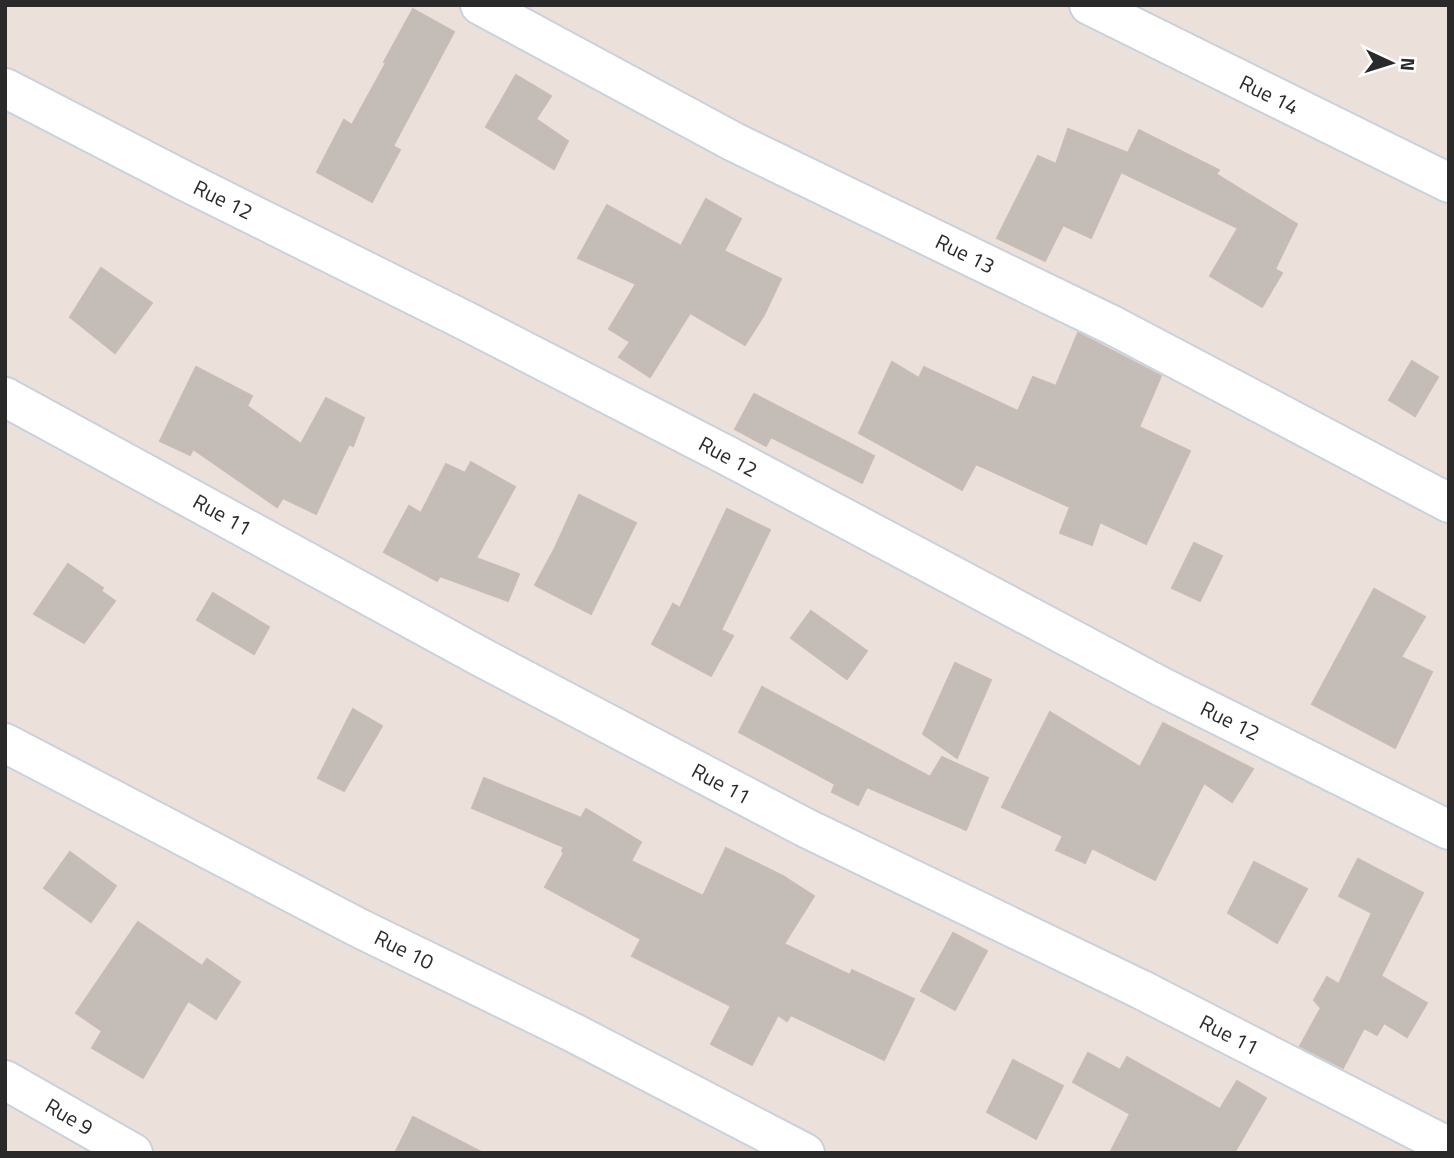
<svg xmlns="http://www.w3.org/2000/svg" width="1454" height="1158" font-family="'Titillium Web',sans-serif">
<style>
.building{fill:#c4bcb7;stroke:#c8bcb5;stroke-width:2}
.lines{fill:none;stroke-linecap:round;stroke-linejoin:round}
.street-casing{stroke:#c9d2dc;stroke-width:42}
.street{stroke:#fff;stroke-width:38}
.labels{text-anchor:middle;stroke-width:5;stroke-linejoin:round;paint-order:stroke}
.street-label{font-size:21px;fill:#2a2a2a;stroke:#fff}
</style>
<rect width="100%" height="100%" fill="#ece0db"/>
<g class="building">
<path d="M 413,9 L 454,32 L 393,146 L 400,150 L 372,202 L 317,172 L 344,120 L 352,125 L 386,63 L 384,62 Z"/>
<path d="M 516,75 L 551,96 L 536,119 L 568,141 L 554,169 L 486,127 Z"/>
<path d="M 1068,129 L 1128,153 L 1139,130 L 1219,170 L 1216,174 L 1297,224 L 1275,269 L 1282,273 L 1262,307 L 1210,276 L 1238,228 L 1121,172 L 1091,238 L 1063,225 L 1045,261 L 997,238 L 1038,156 L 1056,164 Z"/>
<path d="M 706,199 L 741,219 L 724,251 L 781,279 L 764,315 L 745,345 L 690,313 L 650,377 L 619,357 L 630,342 L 609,329 L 636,284 L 578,258 L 607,205 L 681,246 Z"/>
<path d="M 101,268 L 152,303 L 115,353 L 70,317 Z"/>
<path d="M 1078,333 L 1161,376 L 1139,427 L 1190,451 L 1146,544 L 1100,522 L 1092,545 L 1060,533 L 1070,507 L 976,464 L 962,490 L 859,433 L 892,362 L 919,378 L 924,367 L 1018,411 L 1033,377 L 1056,386 Z"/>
<path d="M 1412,361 L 1438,377 L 1415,416 L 1389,400 Z"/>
<path d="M 196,367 L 252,396 L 247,406 L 301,444 L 326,398 L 364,418 L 353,446 L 349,444 L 316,514 L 283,498 L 277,507 L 193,449 L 190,455 L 160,441 Z"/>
<path d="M 754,394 L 874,456 L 862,483 L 771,437 L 766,446 L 735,429 Z"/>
<path d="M 471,462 L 515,487 L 476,558 L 519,574 L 508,601 L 440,576 L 437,581 L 384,552 L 409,506 L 421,513 L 446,464 L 465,473 Z"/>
<path d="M 579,495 L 636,523 L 591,614 L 535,585 L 555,548 Z"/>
<path d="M 727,509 L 770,530 L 721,630 L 733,636 L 711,676 L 652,644 L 673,604 L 680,608 Z"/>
<path d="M 1194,543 L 1222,556 L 1200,601 L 1172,588 Z"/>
<path d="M 68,564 L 103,588 L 101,591 L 115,601 L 84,643 L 34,614 Z"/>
<path d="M 1374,589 L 1425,617 L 1401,657 L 1432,672 L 1395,748 L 1312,704 Z"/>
<path d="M 213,593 L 269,627 L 254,654 L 197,620 Z"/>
<path d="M 811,611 L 867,651 L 847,679 L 791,638 Z"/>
<path d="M 955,663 L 991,680 L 957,758 L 923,734 Z"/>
<path d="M 762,687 L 930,777 L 942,757 L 988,778 L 966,830 L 867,787 L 858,805 L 832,792 L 835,784 L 739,732 Z"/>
<path d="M 353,709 L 382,726 L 344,791 L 318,778 Z"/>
<path d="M 1050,712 L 1140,767 L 1163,723 L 1253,769 L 1232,802 L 1204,783 L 1155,880 L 1092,848 L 1085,863 L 1056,850 L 1063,836 L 1002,807 Z"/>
<path d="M 484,778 L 581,818 L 586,809 L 641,842 L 631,861 L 703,896 L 726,848 L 783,876 L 814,896 L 784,944 L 850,975 L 852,970 L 914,999 L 884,1060 L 791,1015 L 787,1021 L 778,1015 L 752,1065 L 711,1044 L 731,1006 L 632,956 L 641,939 L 545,887 L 564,853 L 562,851 L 564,847 L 472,808 Z"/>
<path d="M 70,852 L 116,886 L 91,922 L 44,888 Z"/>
<path d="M 1358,859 L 1423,893 L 1381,976 L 1427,1003 L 1407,1037 L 1384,1023 L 1377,1035 L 1364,1028 L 1343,1068 L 1300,1046 L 1321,1008 L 1314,1000 L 1327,977 L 1339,984 L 1372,913 L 1339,896 Z"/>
<path d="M 1254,862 L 1307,889 L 1277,943 L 1228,913 Z"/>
<path d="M 138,922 L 202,966 L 207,959 L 240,982 L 216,1019 L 188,1001 L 143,1078 L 92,1048 L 102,1031 L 76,1013 Z"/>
<path d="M 953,933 L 987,951 L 955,1010 L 921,991 Z"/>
<path d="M 1088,1053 L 1120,1070 L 1127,1057 L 1220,1109 L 1237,1081 L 1266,1098 L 1234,1153 L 1110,1153 L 1130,1114 L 1073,1082 Z"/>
<path d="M 1013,1060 L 1063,1086 L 1036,1139 L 987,1112 Z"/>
<path d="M 413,1117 L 483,1153 L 395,1153 Z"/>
</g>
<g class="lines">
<g class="street-casing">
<g id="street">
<path d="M 480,5 L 734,142 L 1112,325 L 1449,503"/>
<path d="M 1089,5 L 1449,183"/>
<path d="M 5,88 L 183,180 L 462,319 L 726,455 L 1162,687 L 1449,830"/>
<path d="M 5,397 L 481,657 L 806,828 L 1140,989 L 1449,1147"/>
<path d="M 5,743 L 359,928 L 572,1032 L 805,1153"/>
<path d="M 5,1080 L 133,1153"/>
</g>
</g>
<use href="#street" class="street"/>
</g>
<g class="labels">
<g class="street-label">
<text transform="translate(1269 95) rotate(26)" y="7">Rue 14</text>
<text transform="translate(223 200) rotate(26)" y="7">Rue 12</text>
<text transform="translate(965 254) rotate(26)" y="7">Rue 13</text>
<text transform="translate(728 457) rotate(28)" y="7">Rue 12</text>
<text transform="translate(222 515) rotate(29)" y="7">Rue 11</text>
<text transform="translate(1230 721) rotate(26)" y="7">Rue 12</text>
<text transform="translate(721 784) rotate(28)" y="7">Rue 11</text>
<text transform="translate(404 950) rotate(26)" y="7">Rue 10</text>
<text transform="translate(1229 1035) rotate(27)" y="7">Rue 11</text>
<text transform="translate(69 1117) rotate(30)" y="7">Rue 9</text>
</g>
</g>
<rect width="1454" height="1158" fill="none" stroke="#2a2a2a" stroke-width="14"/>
<g transform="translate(1391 63) rotate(94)" stroke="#ffffff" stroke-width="5" paint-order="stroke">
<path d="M0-5L12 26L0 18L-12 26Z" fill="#2a2a2a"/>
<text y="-10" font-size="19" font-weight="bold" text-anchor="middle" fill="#2a2a2a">N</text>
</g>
</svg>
